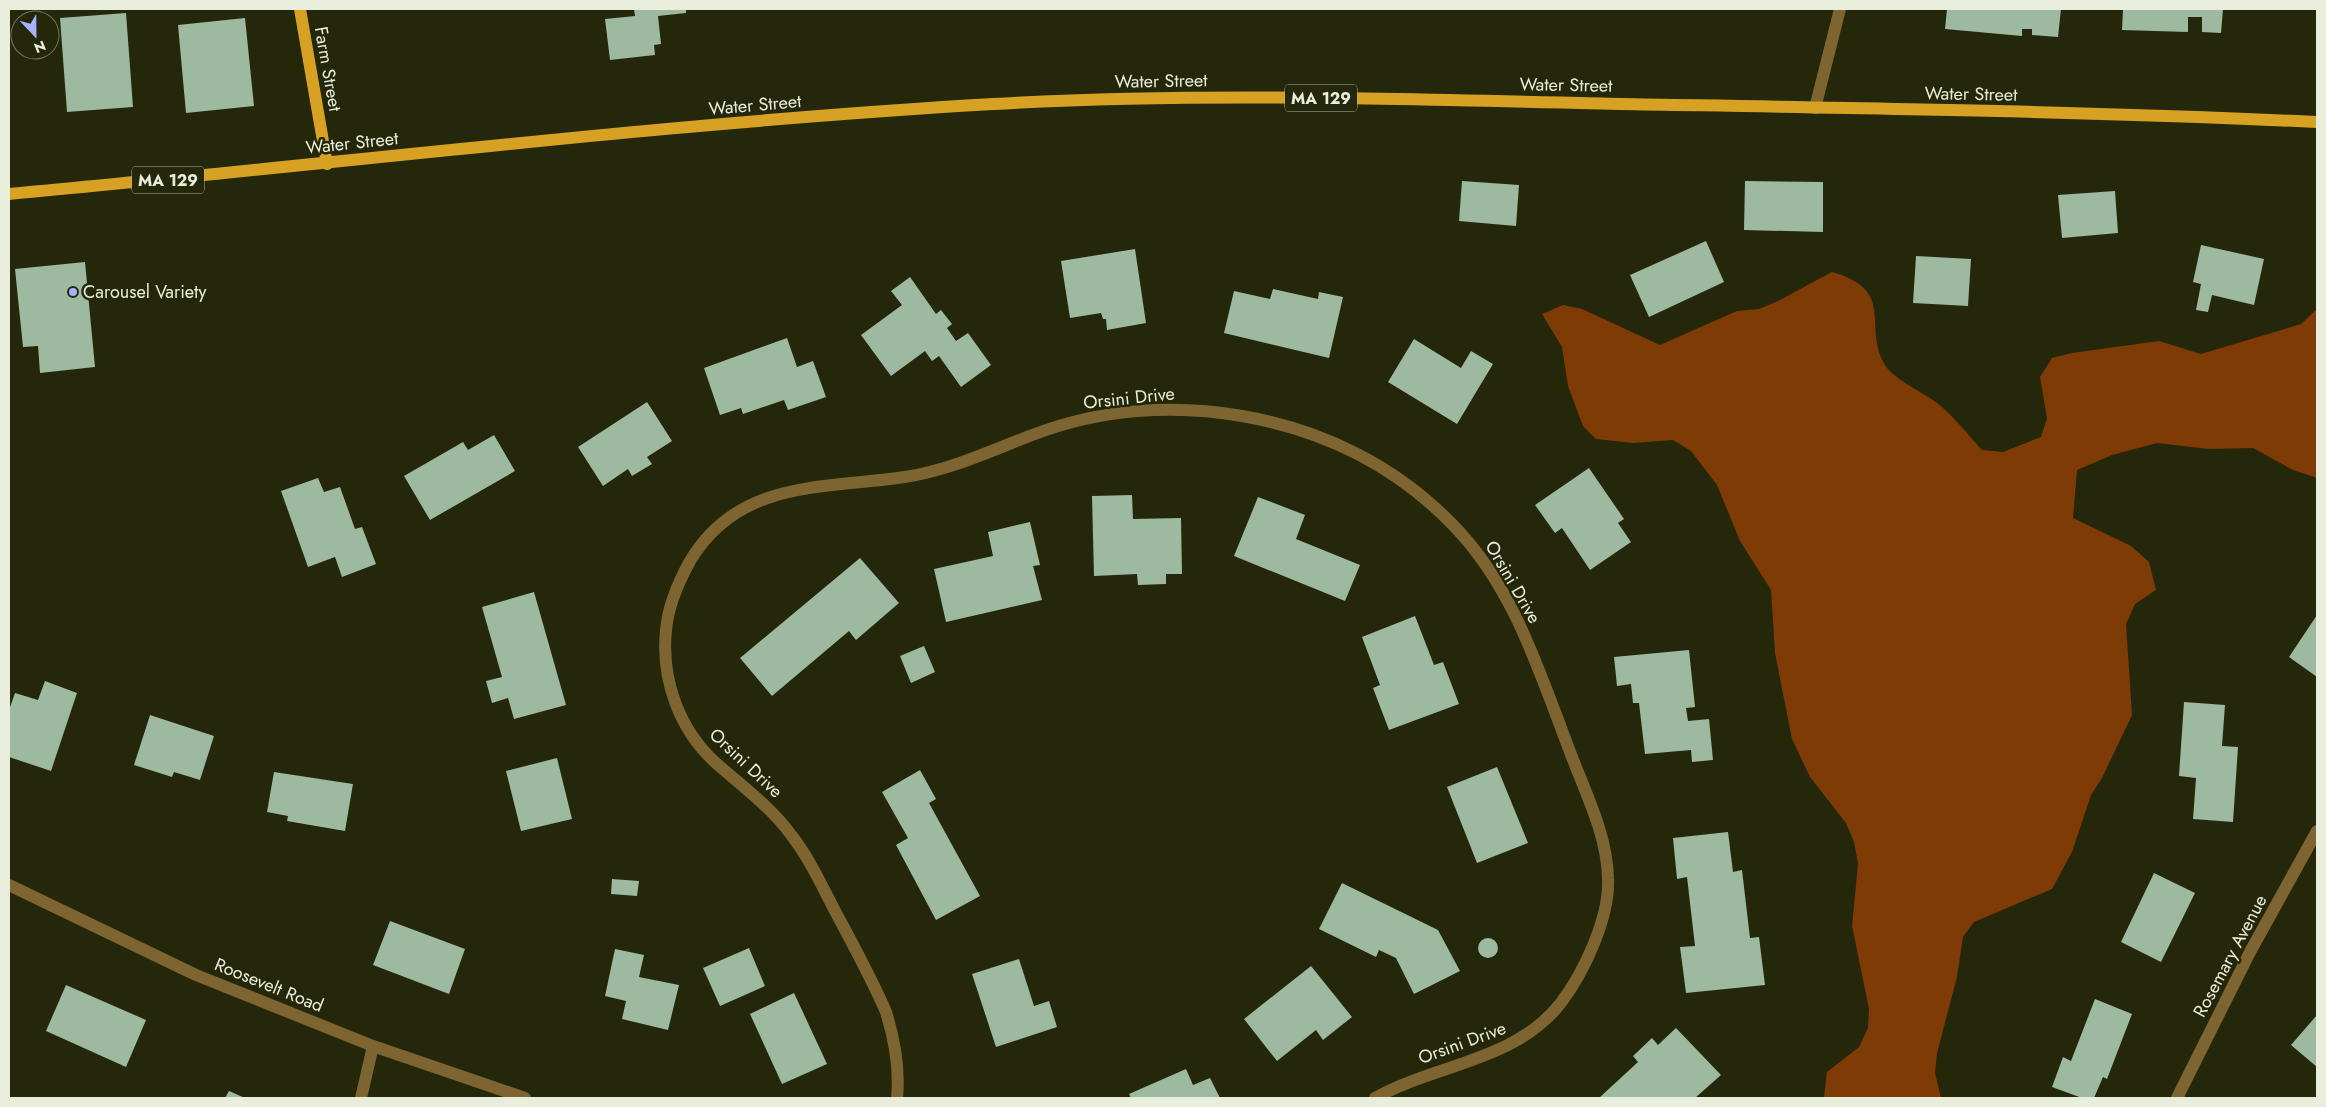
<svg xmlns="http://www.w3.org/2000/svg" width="2326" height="1107" font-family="Jost,sans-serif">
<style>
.forest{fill:#7e3b06}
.building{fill:#9db9a0}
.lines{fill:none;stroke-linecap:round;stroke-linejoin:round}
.minor{stroke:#7d6431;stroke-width:12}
.major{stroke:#d7a223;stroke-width:12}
.poi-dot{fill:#a7b1fc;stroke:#242709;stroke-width:2}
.labels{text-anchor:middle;stroke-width:5;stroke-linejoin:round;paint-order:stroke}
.shield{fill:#242709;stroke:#aeb29c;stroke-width:1}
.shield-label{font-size:16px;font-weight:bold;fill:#e9eddb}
.street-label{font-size:18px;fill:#e9eddb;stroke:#242709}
.poi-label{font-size:18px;fill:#e9eddb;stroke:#242709;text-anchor:start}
</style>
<rect width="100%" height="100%" fill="#242709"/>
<path class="forest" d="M 1832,272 C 1899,291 1860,328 1887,368 C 1895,379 1925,394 1937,403 C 1954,416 1968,435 1982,450 L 2003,452 L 2041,437 L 2047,418 L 2040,377 L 2052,358 L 2072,353 L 2159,341 L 2201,354 L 2301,324 L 2317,309 L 2317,478 L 2293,470 L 2253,448 L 2209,449 L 2157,443 L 2112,455 L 2077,470 L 2073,518 L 2131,546 L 2149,562 L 2156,590 L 2135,604 L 2126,624 L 2132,715 L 2102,778 L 2091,795 L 2072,852 L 2052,889 L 1974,922 L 1963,937 L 1957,977 L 1937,1053 L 1935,1073 L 1941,1098 L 1824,1098 L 1827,1072 L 1859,1047 L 1868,1028 L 1869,1009 L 1852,926 L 1858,864 L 1854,842 L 1846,823 L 1810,777 L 1792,739 L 1775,653 L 1771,590 L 1740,541 L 1717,485 L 1691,451 L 1673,440 L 1633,443 L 1596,439 L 1583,426 L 1568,386 L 1562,347 L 1542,314 L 1563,305 L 1582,309 L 1660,345 L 1737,311 L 1759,309 L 1778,301 Z"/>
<g class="building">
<path d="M 634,9 L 686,9 L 686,13 L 658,16 L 661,44 L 654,45 L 655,55 L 610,60 L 605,19 L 635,16 Z"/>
<path d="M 1947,9 L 2061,9 L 2058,37 L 2032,35 L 2032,29 L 2022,29 L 2022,36 L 1945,29 Z"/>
<path d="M 2123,9 L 2223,9 L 2221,33 L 2202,32 L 2202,17 L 2188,17 L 2188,32 L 2122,30 Z"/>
<path d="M 126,13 L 133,107 L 67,112 L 60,18 Z"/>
<path d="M 245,18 L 254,106 L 186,113 L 178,25 Z"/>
<path d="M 1462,181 L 1519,185 L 1516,226 L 1459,221 Z"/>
<path d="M 1745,181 L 1823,182 L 1823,232 L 1744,230 Z"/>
<path d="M 2115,191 L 2118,233 L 2062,238 L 2058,195 Z"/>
<path d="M 1706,241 L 1724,282 L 1649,317 L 1630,275 Z"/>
<path d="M 2201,245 L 2264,259 L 2254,305 L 2212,295 L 2208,312 L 2196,310 L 2201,284 L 2193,282 Z"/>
<path d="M 1135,249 L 1146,323 L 1107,330 L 1106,319 L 1103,319 L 1101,313 L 1070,318 L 1061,261 Z"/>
<path d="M 1916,256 L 1971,259 L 1968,306 L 1913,303 Z"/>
<path d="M 85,262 L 95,367 L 40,373 L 38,346 L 23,347 L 15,269 Z"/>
<path d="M 910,277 L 936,314 L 941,310 L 952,324 L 947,328 L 956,341 L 968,333 L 991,365 L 961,387 L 939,356 L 932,361 L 925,351 L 891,376 L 861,335 L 902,305 L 891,291 Z"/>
<path d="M 1273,289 L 1318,299 L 1319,292 L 1343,297 L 1329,358 L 1224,333 L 1234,291 L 1270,299 Z"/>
<path d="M 787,338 L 797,367 L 813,361 L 826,397 L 788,410 L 784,400 L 743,414 L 741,408 L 720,415 L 704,368 Z"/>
<path d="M 1414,339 L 1461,368 L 1471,351 L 1493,364 L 1457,424 L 1388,382 Z"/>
<path d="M 647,402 L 672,441 L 647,457 L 652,464 L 632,476 L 628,469 L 603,486 L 578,447 Z"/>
<path d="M 494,435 L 515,471 L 430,520 L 404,476 L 463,442 L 468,450 Z"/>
<path d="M 1589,468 L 1624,519 L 1618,523 L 1631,542 L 1590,570 L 1562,528 L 1555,533 L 1535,505 Z"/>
<path d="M 318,478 L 324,492 L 340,487 L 355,529 L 362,527 L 376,564 L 342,577 L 335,557 L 308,567 L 281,491 Z"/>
<path d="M 1132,495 L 1133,519 L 1181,518 L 1182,574 L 1166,574 L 1166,584 L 1138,585 L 1137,574 L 1094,576 L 1092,496 Z"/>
<path d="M 1258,497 L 1305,515 L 1296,539 L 1360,565 L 1345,601 L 1234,556 Z"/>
<path d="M 1030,522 L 1040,565 L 1033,566 L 1042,600 L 946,622 L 934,569 L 993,556 L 988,532 Z"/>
<path d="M 860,558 L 899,603 L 856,640 L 849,631 L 772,696 L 740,658 Z"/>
<path d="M 534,592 L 566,705 L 514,719 L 508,698 L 492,703 L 486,681 L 502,677 L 482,607 Z"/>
<path d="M 2317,615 L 2317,677 L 2289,657 Z"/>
<path d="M 1415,616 L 1434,665 L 1443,662 L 1459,704 L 1389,730 L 1373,688 L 1380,685 L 1362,637 Z"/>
<path d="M 924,646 L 935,672 L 911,683 L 900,656 Z"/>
<path d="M 1689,650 L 1695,707 L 1686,708 L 1688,721 L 1709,719 L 1713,760 L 1692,762 L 1691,750 L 1645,754 L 1639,703 L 1633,703 L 1631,684 L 1617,686 L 1614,657 Z"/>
<path d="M 45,681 L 77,693 L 51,771 L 9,757 L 9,710 L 15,693 L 38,700 Z"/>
<path d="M 2184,702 L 2225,705 L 2222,746 L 2238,747 L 2233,822 L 2193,819 L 2196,778 L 2179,776 Z"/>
<path d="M 150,715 L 214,736 L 200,780 L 174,772 L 172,777 L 134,765 Z"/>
<path d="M 557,758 L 572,819 L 521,831 L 506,771 Z"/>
<path d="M 1497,767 L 1528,843 L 1477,863 L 1447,787 Z"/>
<path d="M 920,770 L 936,799 L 929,803 L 980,896 L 936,920 L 896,845 L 908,838 L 882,792 Z"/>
<path d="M 274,772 L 353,784 L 345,831 L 287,821 L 288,816 L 267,812 Z"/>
<path d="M 1728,832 L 1733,872 L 1742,870 L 1750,938 L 1759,937 L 1765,985 L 1686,993 L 1680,947 L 1695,946 L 1687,877 L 1677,879 L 1673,838 Z"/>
<path d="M 2154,873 L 2195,893 L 2161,962 L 2121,942 Z"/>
<path d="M 612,879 L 639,881 L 637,896 L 611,894 Z"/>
<path d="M 1342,883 L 1438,930 L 1460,971 L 1414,994 L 1396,958 L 1379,950 L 1376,957 L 1319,929 Z"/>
<path d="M 390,921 L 465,949 L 449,994 L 373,965 Z"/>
<circle cx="1488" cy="948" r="10"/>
<path d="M 749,948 L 765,986 L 720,1006 L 703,968 Z"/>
<path d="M 615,949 L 644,955 L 639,977 L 679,985 L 668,1030 L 622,1019 L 626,1001 L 605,996 Z"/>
<path d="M 1019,959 L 1034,1006 L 1049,1001 L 1057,1027 L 996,1047 L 972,974 Z"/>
<path d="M 1311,966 L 1352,1017 L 1323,1040 L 1316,1030 L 1277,1061 L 1244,1019 Z"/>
<path d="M 66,985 L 146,1020 L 126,1067 L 46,1031 Z"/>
<path d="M 794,993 L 827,1064 L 782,1084 L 750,1014 Z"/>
<path d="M 2095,999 L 2132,1014 L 2107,1079 L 2103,1077 L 2094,1098 L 2082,1098 L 2052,1087 L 2063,1057 L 2071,1061 Z"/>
<path d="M 2317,1015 L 2317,1067 L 2291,1045 Z"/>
<path d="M 1676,1028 L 1721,1075 L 1695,1098 L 1599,1098 L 1638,1062 L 1633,1056 L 1652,1038 L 1658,1045 Z"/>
<path d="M 1186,1069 L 1193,1085 L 1210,1078 L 1220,1098 L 1131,1098 L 1129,1094 Z"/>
<path d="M 229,1091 L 245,1098 L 225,1098 Z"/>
</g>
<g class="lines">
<g class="minor">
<path d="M 1815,108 L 1840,9"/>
<path d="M 9,885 L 196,975 L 373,1046 L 525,1098"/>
<path d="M 361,1098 L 373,1046"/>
<path d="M 897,1098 C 900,1068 895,1041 886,1012 C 871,977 852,943 834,909 C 821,884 809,858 792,836 C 771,807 743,787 716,763 C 679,730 661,679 666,630 C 668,607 679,581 690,561 C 739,479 824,489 905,477 C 951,470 992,450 1035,434 C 1101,409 1173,404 1242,416 C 1323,430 1396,466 1453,525 C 1515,588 1541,677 1572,757 C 1587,796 1607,836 1608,878 C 1610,917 1584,973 1560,1004 C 1515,1061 1436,1064 1375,1098"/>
<path d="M 2177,1098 L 2250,952 L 2317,831"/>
</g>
<g class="major">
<path d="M 300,9 L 327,164"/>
<path d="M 9,194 C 337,164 664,123 993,104 C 1201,92 1411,99 1620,104 C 1852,108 2085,111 2317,122"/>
</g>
</g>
<circle class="poi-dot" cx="73" cy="292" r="5"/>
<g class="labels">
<g class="shield">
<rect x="1285" y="84.5" width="72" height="27" rx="4"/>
<rect x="132" y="166.5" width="72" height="27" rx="4"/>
</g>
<g class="shield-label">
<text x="1321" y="104">MA 129</text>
<text x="168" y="186">MA 129</text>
</g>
<g class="street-label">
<text transform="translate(328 69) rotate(80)" y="6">Farm Street</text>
<text transform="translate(1161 81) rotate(-1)" y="6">Water Street</text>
<text transform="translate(1566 85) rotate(1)" y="6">Water Street</text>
<text transform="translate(1971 94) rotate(1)" y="6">Water Street</text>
<text transform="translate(755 105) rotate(-5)" y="6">Water Street</text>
<text transform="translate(352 143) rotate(-6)" y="6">Water Street</text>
<text transform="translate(1129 398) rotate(-6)" y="6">Orsini Drive</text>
<text transform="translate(1513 582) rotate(60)" y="6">Orsini Drive</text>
<text transform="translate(746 763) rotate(43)" y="6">Orsini Drive</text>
<text transform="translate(2230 956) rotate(-62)" y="6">Rosemary Avenue</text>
<text transform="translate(269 985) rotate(22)" y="6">Roosevelt Road</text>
<text transform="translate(1462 1043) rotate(-20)" y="6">Orsini Drive</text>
</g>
<g class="poi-label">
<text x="83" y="298">Carousel Variety</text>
</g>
</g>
<rect width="2326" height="1107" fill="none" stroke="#e9eddb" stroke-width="20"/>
<g transform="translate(35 35) rotate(158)"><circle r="24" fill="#242709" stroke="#73765d"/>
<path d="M0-4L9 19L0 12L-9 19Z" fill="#a7b1fc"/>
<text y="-8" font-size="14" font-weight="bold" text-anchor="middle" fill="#e9eddb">N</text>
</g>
</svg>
